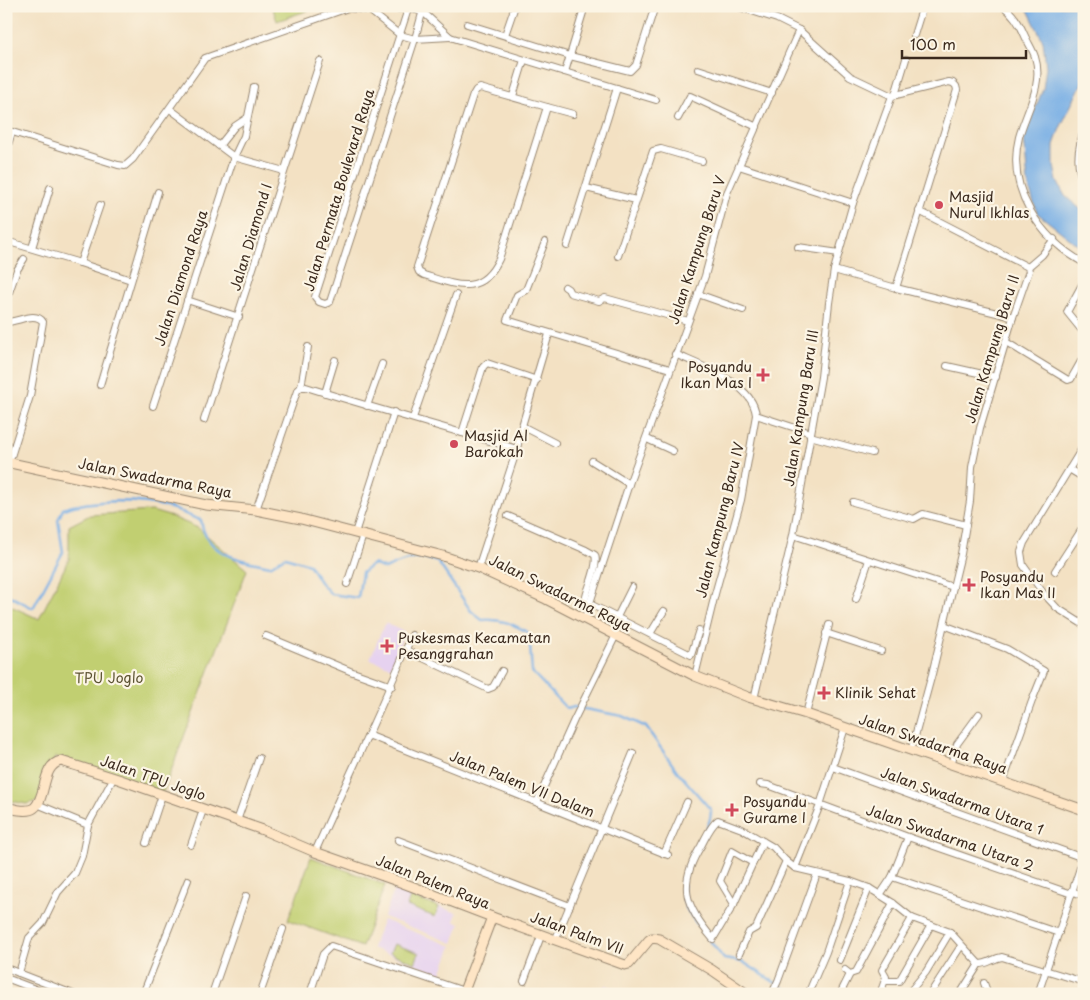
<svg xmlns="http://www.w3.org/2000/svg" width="1090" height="1000" font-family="'Playpen Sans',sans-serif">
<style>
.built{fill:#e6d2f0}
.green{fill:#c1cf71;stroke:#7e7c48}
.water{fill:#76ade5;stroke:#586c82}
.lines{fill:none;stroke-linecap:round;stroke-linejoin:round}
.stream{stroke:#76ade5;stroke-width:2.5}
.street-casing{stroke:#978670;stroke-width:8}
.secondary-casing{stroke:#978670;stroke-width:11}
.street{stroke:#fff;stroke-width:6}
.secondary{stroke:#fee5c5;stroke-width:9}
.poi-dot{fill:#d1495b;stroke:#fcf5e5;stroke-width:2}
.labels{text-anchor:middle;stroke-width:4.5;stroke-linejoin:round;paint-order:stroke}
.street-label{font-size:14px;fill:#3b2a1e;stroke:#fcf5e5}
.poi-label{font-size:14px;fill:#3b2a1e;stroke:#fcf5e5;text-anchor:start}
.park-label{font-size:14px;fill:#5c5333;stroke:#fcf5e5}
</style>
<rect width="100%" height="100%" fill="#fcf5e5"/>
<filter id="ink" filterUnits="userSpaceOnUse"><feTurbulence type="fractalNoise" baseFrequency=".02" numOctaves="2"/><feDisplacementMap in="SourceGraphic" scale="10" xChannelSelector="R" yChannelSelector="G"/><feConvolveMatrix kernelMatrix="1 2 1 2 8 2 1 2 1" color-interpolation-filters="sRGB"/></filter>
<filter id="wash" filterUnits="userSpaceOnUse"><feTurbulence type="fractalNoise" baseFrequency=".0096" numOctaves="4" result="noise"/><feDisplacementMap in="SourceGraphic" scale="20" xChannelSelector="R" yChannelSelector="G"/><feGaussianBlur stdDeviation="1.12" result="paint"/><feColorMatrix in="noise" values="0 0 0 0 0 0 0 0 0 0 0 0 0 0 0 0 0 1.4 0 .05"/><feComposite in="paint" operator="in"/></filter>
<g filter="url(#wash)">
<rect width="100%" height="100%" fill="#f3e1c3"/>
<g class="built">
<path d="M 385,623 L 404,632 L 391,667 L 370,659 Z"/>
<path d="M 394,890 L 457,913 L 454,921 L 460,924 L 453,943 L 384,917 Z"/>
<path d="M 383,920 L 452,946 L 441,974 L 372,948 Z"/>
<path d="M 605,985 L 626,994 L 601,994 Z"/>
</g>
<g class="green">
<path d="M 272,6 L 318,6 L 318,7 L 277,21 Z"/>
<path d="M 152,511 L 172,517 L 198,528 L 247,570 L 163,792 L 55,757 L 39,801 L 26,804 L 6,800 L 6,604 L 39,619 L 69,559 L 69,526 L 90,515 Z"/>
<path d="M 311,857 L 385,885 L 362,947 L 288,920 Z"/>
<path d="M 410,897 L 439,907 L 435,917 L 407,906 Z"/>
<path d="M 394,944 L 419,953 L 415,963 L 390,953 Z"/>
</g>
<path class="water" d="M 1024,6 L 1084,6 L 1084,79 L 1060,128 L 1054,145 L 1054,166 L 1057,181 L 1065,196 L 1084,212 L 1084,250 L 1037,213 L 1028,184 L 1024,137 L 1043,89 L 1046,67 L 1043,41 L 1028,10 Z"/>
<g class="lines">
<g class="stream">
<path d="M 6,594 L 33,608 L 63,552 L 58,520 L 63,509 C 93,499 138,499 168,507 C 179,510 189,517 201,520 C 205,555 240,560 270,566 L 285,557 L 309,564 L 320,582 L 331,594 L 358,598 L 362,573 L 373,564 L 385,569 C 404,560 418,554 438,562 L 471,611 L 482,620 C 500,618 513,624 529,633 L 532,672 L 567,709 L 574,707 L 622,716 L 646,727 L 677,771 L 711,810 C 711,833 690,849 686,872"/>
<path d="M 684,885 C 681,904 687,910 698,925"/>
<path d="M 707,937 L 724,959 L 743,962 L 793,994"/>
</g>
</g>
</g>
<g filter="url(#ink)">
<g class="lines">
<g class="street-casing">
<g id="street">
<path d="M 409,6 L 315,297 L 319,302 L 325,304 L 330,302 L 415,39 L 424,6"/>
<path d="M 736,6 L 777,19 L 799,30 L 850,76 L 892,96"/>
<path d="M 1003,6 C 1014,14 1020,24 1025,36 C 1028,43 1033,50 1035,57 C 1044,84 1026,112 1019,137 C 1006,189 1040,239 1084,263"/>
<path d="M 369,10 L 400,35 L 415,39 L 450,37"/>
<path d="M 467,24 L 570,56 L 630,71 L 636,65 L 655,6"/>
<path d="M 505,35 L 515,6"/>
<path d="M 914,35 L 923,6"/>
<path d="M 698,69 L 772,93"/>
<path d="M 565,72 L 585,6"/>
<path d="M 480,88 L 547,107 L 499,259 C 481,297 456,285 424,275 L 419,272 L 417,267 L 473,95 L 476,90 Z"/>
<path d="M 895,95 L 906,59"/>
<path d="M 513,96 L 524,60"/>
<path d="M 892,96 L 949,82 L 953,83 L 956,86 L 957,90 L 896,288"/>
<path d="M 547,107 L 573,114"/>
<path d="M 170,109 L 234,157 L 284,171"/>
<path d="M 678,118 L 690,96 L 757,127"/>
<path d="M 6,130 L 118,165 L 125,166 L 133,159 L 205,58 L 348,8 L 369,10 L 408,8 L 423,12 L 450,37 L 656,100"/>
<path d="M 1084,131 C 1077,150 1076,166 1084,184"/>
<path d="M 219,146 L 235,126 L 247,118"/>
<path d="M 6,151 L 12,132"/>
<path d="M 739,166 L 853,203"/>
<path d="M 586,188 L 636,200"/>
<path d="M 6,241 L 80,263 L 131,280"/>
<path d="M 545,242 L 526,290 L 517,295 L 507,320 L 670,369"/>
<path d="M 567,246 L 617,88"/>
<path d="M 798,247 L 839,253"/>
<path d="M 32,248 L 50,188"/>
<path d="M 618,256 L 653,151 L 661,149 L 702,161"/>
<path d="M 80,263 L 100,205"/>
<path d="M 1028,267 L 1042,255 L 1054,239"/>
<path d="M 834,270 L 896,288 L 1013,317"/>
<path d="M 1084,281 L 1067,312 L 1084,333"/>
<path d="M 565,287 L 568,289 L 570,293 L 599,301 L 605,298 L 688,321"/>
<path d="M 698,294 L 743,310"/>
<path d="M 187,300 L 239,317"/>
<path d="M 6,301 L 17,270 L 24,259"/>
<path d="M 6,322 C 18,322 36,311 43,322 L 30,396 L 9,463"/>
<path d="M 1006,342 L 1068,380 L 1071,379 L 1084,356"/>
<path d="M 675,354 C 701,366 753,383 756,415 L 741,500 L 715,594 L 695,676"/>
<path d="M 947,366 L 996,377"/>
<path d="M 100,385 L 158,192"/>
<path d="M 301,387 L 306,387 C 376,409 447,428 517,449"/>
<path d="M 325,393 L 335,360"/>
<path d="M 153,406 L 234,157 L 244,136 L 254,87"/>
<path d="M 367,406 L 382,364"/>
<path d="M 756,415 L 811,433"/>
<path d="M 413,418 L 456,295"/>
<path d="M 204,420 L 320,61"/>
<path d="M 522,426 L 555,443"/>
<path d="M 462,433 L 483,367 L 487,363 L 537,380"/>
<path d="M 810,436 L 872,453"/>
<path d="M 647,439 L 673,451"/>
<path d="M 1084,445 L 1024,543 L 1021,552 L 1023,565 L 1044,594 L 1057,608 L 1084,625"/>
<path d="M 592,461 L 629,484"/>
<path d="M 1069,469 L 1084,478"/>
<path d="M 853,502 L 914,519 L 923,514 L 966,525"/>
<path d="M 256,510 L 297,391 L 301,387 L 308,347"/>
<path d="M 508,516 L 586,550 L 595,555 C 599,566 587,588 585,601 L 590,604 L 691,655 L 699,630"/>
<path d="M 355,533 L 394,412"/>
<path d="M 793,535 L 953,587"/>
<path d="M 478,568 L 517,449 L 522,426 L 549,334"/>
<path d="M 1055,571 L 1084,526"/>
<path d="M 347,584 L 363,535"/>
<path d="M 856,599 L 869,560"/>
<path d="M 617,617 L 632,587"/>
<path d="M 585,618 L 629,484 L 705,276 L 727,193 L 799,30"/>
<path d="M 944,625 L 1007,649 L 1044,671 L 1032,701 L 1003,782"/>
<path d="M 826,633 L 881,651"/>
<path d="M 650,634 L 664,611"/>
<path d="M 266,636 L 350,671 L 392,686"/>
<path d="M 406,650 L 488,689 L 493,687 L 502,671"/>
<path d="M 754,699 L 793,535 L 821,377 L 829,303 L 834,270 L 853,203 L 892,96"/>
<path d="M 806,714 L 829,625"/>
<path d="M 368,735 L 668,855"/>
<path d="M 911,751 L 932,674 L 961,554 L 970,501 L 972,467 L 980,428 L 1013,317 L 1029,271 L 1028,267 L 919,211"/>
<path d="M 951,765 L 957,744 L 979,714"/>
<path d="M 833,767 L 1083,858"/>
<path d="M 760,784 L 768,785 L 908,837 L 1072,894"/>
<path d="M 537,802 L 574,720 L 616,635"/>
<path d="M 237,821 L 259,758"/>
<path d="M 88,825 L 114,777"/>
<path d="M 398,840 L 570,906"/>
<path d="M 763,841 L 734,904 L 713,939 C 685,906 677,885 701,846 C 706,837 710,826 718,820 L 742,829 L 773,847 L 786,861 L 795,868 L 850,881 L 869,888 L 893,903 L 912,918 L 950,932 L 979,964 C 989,964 993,958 1002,957 L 1084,982"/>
<path d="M 146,843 L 162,795"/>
<path d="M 191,845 L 203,810"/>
<path d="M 315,852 C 347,779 382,708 412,635"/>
<path d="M 664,854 L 687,802"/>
<path d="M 795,868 L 820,805 L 845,728"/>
<path d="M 892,877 L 1059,933"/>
<path d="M 1072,891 L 1084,896"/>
<path d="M 880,895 L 892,877 L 908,837"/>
<path d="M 734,904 L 720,881 L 732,851 L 753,863"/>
<path d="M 555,941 L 633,753"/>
<path d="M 739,954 L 749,932 L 756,928 L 786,861"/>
<path d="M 840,960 L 869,888"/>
<path d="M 6,968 L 73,994"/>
<path d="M 845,970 L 850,974 L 856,972 L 893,903"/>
<path d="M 19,973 L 29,938 L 43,923 L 58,892 L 75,873 L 82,856 L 88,825 L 37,804"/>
<path d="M 6,978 L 48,994"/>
<path d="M 524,981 L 541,936"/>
<path d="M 885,981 L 899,981 L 931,925"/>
<path d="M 984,983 L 988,994"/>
<path d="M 143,994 L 188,880"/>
<path d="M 212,994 L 246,896"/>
<path d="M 260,994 L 283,929"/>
<path d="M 310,994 L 323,954 L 331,946 L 464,991"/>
<path d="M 772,994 L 778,981 L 817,874"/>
<path d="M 808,994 L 826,952 L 850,881"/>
<path d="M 840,994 L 850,974"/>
<path d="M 880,994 L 886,977 L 882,970 L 912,918"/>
<path d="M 908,994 L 926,972 L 950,932"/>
<path d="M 930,994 L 961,946"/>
<path d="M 960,994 L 979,964"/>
<path d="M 1038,994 L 1084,856"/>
</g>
</g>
<g class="secondary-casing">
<g id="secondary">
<path d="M 6,462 L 206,505 L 256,510 L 301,519 L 443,556 L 478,568 L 546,599 L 695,676 L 748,697 L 806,714 L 1084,810"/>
<path d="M 6,807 C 14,809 27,813 34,808 C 47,798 41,765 61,761 L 118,779 L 263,830 L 315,852 L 403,883 L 492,917 L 464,991 L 471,994"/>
<path d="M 492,917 L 625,965 L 629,964 L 649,940 L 652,938 L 659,939 L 712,970 L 747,994"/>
</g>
</g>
<use href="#street" class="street"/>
<use href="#secondary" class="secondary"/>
</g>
</g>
<g class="poi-dot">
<circle cx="939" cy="205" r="5"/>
<path d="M760.5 367.5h5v5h5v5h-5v5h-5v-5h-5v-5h5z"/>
<circle cx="454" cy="444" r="5"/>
<path d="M966.5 577.5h5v5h5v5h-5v5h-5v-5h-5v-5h5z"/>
<path d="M384.5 638.5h5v5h5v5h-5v5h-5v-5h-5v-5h5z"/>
<path d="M821.5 685.5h5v5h5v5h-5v5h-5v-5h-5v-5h5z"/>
<path d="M729.5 802.5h5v5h5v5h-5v5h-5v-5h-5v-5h5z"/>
</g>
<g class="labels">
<g class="street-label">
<text transform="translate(339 190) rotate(-73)" y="5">Jalan Permata Boulevard Raya</text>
<text transform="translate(251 237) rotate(-73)" y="5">Jalan Diamond I</text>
<text transform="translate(697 250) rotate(-72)" y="5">Jalan Kampung Baru V</text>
<text transform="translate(181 278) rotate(-72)" y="5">Jalan Diamond Raya</text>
<text transform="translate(992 349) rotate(-73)" y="5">Jalan Kampung Baru II</text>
<text transform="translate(801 408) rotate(-81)" y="5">Jalan Kampung Baru III</text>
<text transform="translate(155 478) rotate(11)" y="5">Jalan Swadarma Raya</text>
<text transform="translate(720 520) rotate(-76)" y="5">Jalan Kampung Baru IV</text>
<text transform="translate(560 593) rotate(26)" y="5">Jalan Swadarma Raya</text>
<text transform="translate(933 744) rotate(19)" y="5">Jalan Swadarma Raya</text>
<text transform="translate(153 778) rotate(19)" y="5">Jalan TPU Joglo</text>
<text transform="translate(522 784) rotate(22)" y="5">Jalan Palem VII Dalam</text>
<text transform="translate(962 801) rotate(20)" y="5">Jalan Swadarma Utara 1</text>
<text transform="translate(950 838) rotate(19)" y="5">Jalan Swadarma Utara 2</text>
<text transform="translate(433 882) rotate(22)" y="5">Jalan Palem Raya</text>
<text transform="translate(577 933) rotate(20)" y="5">Jalan Palm VII</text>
</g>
<g class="poi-label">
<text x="949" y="202">Masjid<tspan x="949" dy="16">Nurul Ikhlas</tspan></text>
<text x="752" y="372" text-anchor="end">Posyandu<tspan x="752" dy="16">Ikan Mas I</tspan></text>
<text x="464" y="441">Masjid Al<tspan x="464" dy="16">Barokah</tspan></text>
<text x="980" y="582">Posyandu<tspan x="980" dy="16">Ikan Mas II</tspan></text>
<text x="398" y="643">Puskesmas Kecamatan<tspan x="398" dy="16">Pesanggrahan</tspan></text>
<text x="835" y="698">Klinik Sehat</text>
<text x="743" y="807">Posyandu<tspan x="743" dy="16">Gurame I</tspan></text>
</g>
<g class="park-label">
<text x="109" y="683">TPU Joglo</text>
</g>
</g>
<rect width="1090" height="1000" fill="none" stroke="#fcf5e5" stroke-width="25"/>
<path d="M902 50v8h124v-8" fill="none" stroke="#3b2a1e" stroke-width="2.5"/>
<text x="910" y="50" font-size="15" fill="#3b2a1e" stroke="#fcf5e5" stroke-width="4" paint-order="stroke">100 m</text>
</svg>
